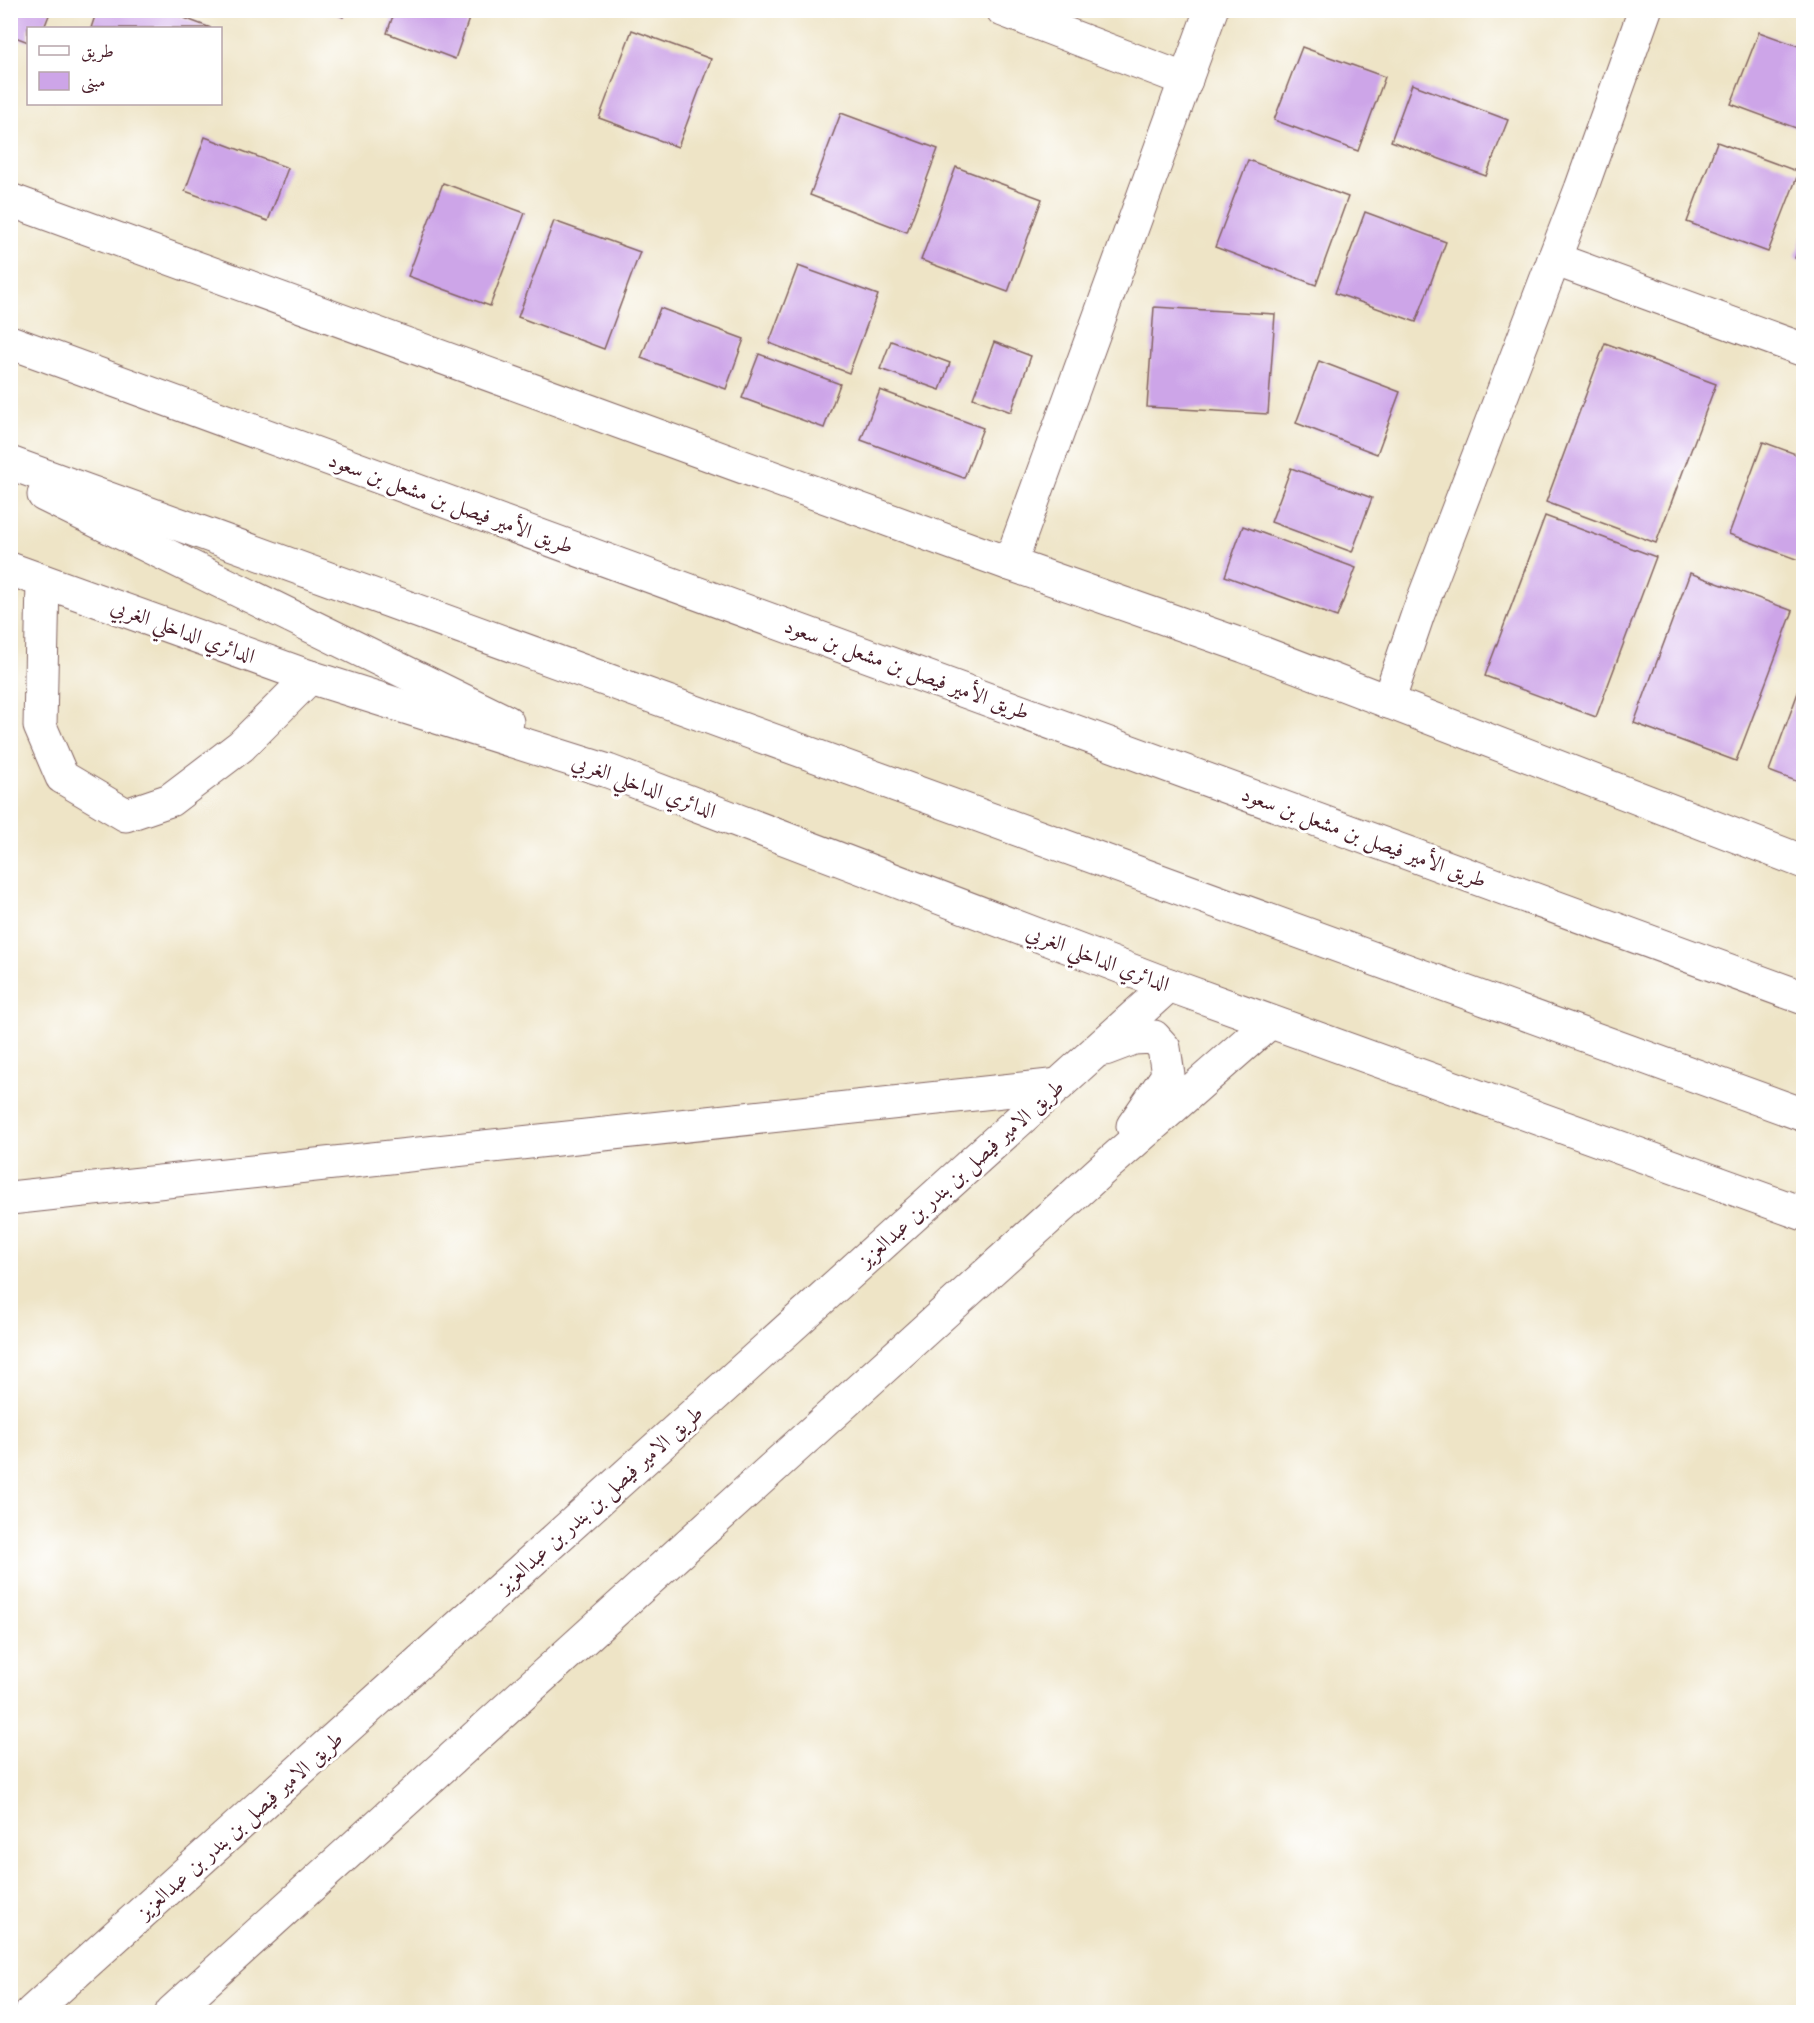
<svg xmlns="http://www.w3.org/2000/svg" width="1814" height="2023" font-family="Cardo,Amiri,serif">
<style>
.building{fill:#cda5e8}
.lines{fill:none;stroke-linecap:round;stroke-linejoin:round}
.minor-casing{stroke:#836461;stroke-width:35}
.major-casing{stroke:#836461;stroke-width:35}
.minor{stroke:#fff;stroke-width:33}
.major{stroke:#fff;stroke-width:33}
.labels{text-anchor:middle;stroke-width:6;stroke-linejoin:round;paint-order:stroke}
.street-label{font-size:21px;fill:#4a1f2b;stroke:#fff}
</style>
<rect width="100%" height="100%" fill="#fff"/>
<filter id="ink" filterUnits="userSpaceOnUse"><feTurbulence type="fractalNoise" baseFrequency=".0167" numOctaves="2"/><feDisplacementMap in="SourceGraphic" scale="12" xChannelSelector="R" yChannelSelector="G"/><feConvolveMatrix kernelMatrix="1 2 1 2 8 2 1 2 1" color-interpolation-filters="sRGB"/></filter>
<filter id="wash" filterUnits="userSpaceOnUse"><feTurbulence type="fractalNoise" baseFrequency=".008" numOctaves="4" result="noise"/><feDisplacementMap in="SourceGraphic" scale="24" xChannelSelector="R" yChannelSelector="G"/><feGaussianBlur stdDeviation="1.35" result="paint"/><feColorMatrix in="noise" values="0 0 0 0 0 0 0 0 0 0 0 0 0 0 0 0 0 1.4 0 .05"/><feComposite in="paint" operator="in"/></filter>
<g filter="url(#wash)">
<rect width="100%" height="100%" fill="#eee4c6"/>
<g id="blocks">
<g class="building">
<path d="M 10,10 L 51,10 L 44,28 L 28,28 L 28,42 L 10,35 Z"/>
<path d="M 97,10 L 163,10 L 211,28 L 91,28 Z"/>
<path d="M 326,10 L 346,10 L 343,17 Z"/>
<path d="M 395,10 L 472,10 L 455,59 L 387,33 Z"/>
<path d="M 632,30 L 711,59 L 678,147 L 599,118 Z"/>
<path d="M 1759,32 L 1804,48 L 1804,131 L 1731,104 Z"/>
<path d="M 1302,47 L 1385,77 L 1358,151 L 1274,120 Z"/>
<path d="M 1412,84 L 1508,120 L 1486,176 L 1391,141 Z"/>
<path d="M 841,113 L 938,149 L 907,232 L 810,195 Z"/>
<path d="M 205,137 L 288,168 L 268,221 L 185,191 Z"/>
<path d="M 1717,142 L 1799,172 L 1768,252 L 1687,222 Z"/>
<path d="M 1248,160 L 1348,197 L 1316,285 L 1215,247 Z"/>
<path d="M 956,167 L 1042,199 L 1008,292 L 921,260 Z"/>
<path d="M 443,183 L 525,213 L 490,306 L 408,276 Z"/>
<path d="M 1365,212 L 1446,242 L 1416,322 L 1335,293 Z"/>
<path d="M 554,221 L 640,252 L 604,349 L 518,317 Z"/>
<path d="M 1803,235 L 1804,235 L 1804,261 L 1795,258 Z"/>
<path d="M 798,266 L 878,295 L 849,373 L 769,343 Z"/>
<path d="M 1154,307 L 1275,314 L 1268,414 L 1147,407 Z"/>
<path d="M 660,308 L 744,339 L 726,389 L 641,358 Z"/>
<path d="M 891,341 L 950,363 L 940,390 L 880,369 Z"/>
<path d="M 994,342 L 1031,356 L 1011,412 L 973,398 Z"/>
<path d="M 1605,343 L 1716,384 L 1656,543 L 1546,502 Z"/>
<path d="M 759,354 L 840,384 L 824,428 L 742,398 Z"/>
<path d="M 1319,361 L 1400,392 L 1377,454 L 1296,423 Z"/>
<path d="M 880,390 L 983,428 L 964,478 L 861,440 Z"/>
<path d="M 1763,442 L 1804,457 L 1804,562 L 1729,534 Z"/>
<path d="M 1291,468 L 1372,498 L 1352,552 L 1271,522 Z"/>
<path d="M 1545,516 L 1656,557 L 1596,717 L 1485,676 Z"/>
<path d="M 1243,526 L 1356,568 L 1337,617 L 1225,576 Z"/>
<path d="M 1690,573 L 1793,611 L 1736,761 L 1634,723 Z"/>
<path d="M 1803,679 L 1804,679 L 1804,784 L 1769,771 Z"/>
</g>
</g>
</g>
<g filter="url(#ink)">
<use href="#blocks" fill-opacity="0" stroke="#836461" stroke-width="1.5"/>
<g class="lines">
<g class="minor-casing">
<g id="minor">
<path d="M 1003,10 L 1186,80"/>
<path d="M 1554,259 L 1804,350"/>
<path d="M 1010,564 L 1211,10"/>
<path d="M 43,581 L 40,726 L 62,777 L 126,815 L 170,800 L 241,746 L 310,677"/>
<path d="M 1388,702 L 1418,614 L 1581,189 L 1645,10"/>
<path d="M 1105,1049 L 1134,1038 L 1154,1037 L 1164,1048 L 1168,1075 L 1133,1126"/>
<path d="M 10,1198 L 1059,1085"/>
<path d="M 32,2012 L 1169,985"/>
<path d="M 172,2012 L 1105,1167 L 1270,1022"/>
</g>
</g>
<g class="major-casing">
<g id="major">
<path d="M 10,200 L 1010,564 L 1244,646 L 1804,862"/>
<path d="M 10,342 L 1804,998"/>
<path d="M 10,463 L 1804,1115"/>
<path d="M 44,495 L 507,722"/>
<path d="M 10,569 L 310,677 L 608,771 L 1169,985 L 1804,1214"/>
</g>
</g>
<use href="#minor" class="minor"/>
<use href="#major" class="major"/>
</g>
</g>
<g class="labels">
<g class="street-label">
<text transform="translate(451 503) rotate(20)" y="7">طريق الأمير فيصل بن مشعل بن سعود</text>
<text transform="translate(183 631) rotate(20)" y="7">الدائري الداخلي الغربي</text>
<text transform="translate(907 669) rotate(20)" y="7">طريق الأمير فيصل بن مشعل بن سعود</text>
<text transform="translate(644 786) rotate(20)" y="7">الدائري الداخلي الغربي</text>
<text transform="translate(1364 837) rotate(20)" y="7">طريق الأمير فيصل بن مشعل بن سعود</text>
<text transform="translate(1098 958) rotate(21)" y="7">الدائري الداخلي الغربي</text>
<text transform="translate(961 1173) rotate(-42)" y="7">طريق الامير فيصل بن بندر بن عبدالعزيز</text>
<text transform="translate(600 1499) rotate(-42)" y="7">طريق الامير فيصل بن بندر بن عبدالعزيز</text>
<text transform="translate(240 1825) rotate(-42)" y="7">طريق الامير فيصل بن بندر بن عبدالعزيز</text>
</g>
</g>
<rect width="1814" height="2023" fill="none" stroke="#fff" stroke-width="36"/>
<rect x="27" y="27" width="195" height="78" fill="#ffffff" stroke="#b7a5aa" stroke-width="1.5"/>
<rect x="39" y="46" width="30" height="9" fill="#ffffff" stroke="#b7a5aa" stroke-width="1.5"/>
<text x="81" y="57" font-size="18" fill="#4a1f2b">طريق</text>
<rect x="39" y="72" width="30" height="18" fill="#cda5e8" stroke="#b7a5aa" stroke-width="1.5"/>
<text x="81" y="87" font-size="18" fill="#4a1f2b">مبنى</text>
</svg>
